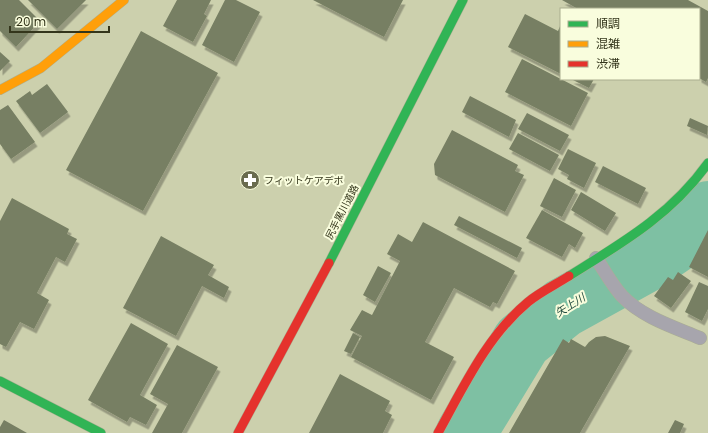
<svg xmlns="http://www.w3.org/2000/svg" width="708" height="433" viewBox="0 0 708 433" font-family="Poppins,'Noto Sans JP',sans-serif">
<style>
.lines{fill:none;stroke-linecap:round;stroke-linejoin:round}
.river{stroke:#7ec0a3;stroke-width:60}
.building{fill:#777f63;filter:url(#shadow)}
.lane-casing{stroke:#abaf92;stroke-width:14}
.fast-casing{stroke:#abaf92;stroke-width:10}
.slow-casing{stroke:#abaf92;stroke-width:10}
.jam-casing{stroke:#abaf92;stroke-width:10}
.lane{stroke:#a7a5ad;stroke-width:13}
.fast{stroke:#30b455;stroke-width:9}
.slow{stroke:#ff9f0a;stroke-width:9}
.jam{stroke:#e5322d;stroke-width:9}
.labels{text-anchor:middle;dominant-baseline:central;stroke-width:4;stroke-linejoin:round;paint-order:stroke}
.poi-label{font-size:10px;fill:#33351b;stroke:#f9fddd;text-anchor:start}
.street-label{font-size:10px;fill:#33351b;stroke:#f9fddd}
.water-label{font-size:11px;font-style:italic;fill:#224b3f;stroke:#f9fddd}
</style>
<defs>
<filter id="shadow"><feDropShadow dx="2.5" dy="4.5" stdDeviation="0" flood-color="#0004"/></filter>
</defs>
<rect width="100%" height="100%" fill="#ccd0ad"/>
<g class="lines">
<path class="river" d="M466,433l56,-92 41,-33 87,-48 45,-31 13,-18"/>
</g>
<path class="building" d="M0,0h19l21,21 -24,26 -16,-16z
M28,0h58l-29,29z
M177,0h34l-7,14 3,2 -14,26 -30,-16z
M225,0h11l24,12 -26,50 -32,-17z
M313,0h90l-19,37z
M562,0h126l20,11v67l-2,4 -7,-4v-69h-121z
M525,14l33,17 3,-7v50l-53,-27z
M141,31l77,42 -75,138 -77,-41z
M0,52l10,9 -10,10z
M522,59l66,34 -17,33 -66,-34z
M571,79h23l-5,9z
M47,84l21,28 -28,21 -24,-32 14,-10 2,4z
M470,96l46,24 -7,17 -47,-25z
M8,105l27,37 -24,17 -11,-15v-34z
M527,113l42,22 -9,16 -42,-22z
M690,118l18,8 -1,9 -20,-9z
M452,130l66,35 -3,6 9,4 -19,37 -70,-37 -1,-11z
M518,133l41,22 -9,16 -41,-22z
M568,149l28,14 -12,25 -17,-9 2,-4 -11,-6z
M603,166l43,22 -8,16 -43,-22z
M554,178l22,12 -14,27 -22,-11z
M581,192l35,21 -11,18 -34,-21z
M12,198l57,31 -2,5 10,5 -12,23 -9,-5 -19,36 12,7 -15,29 -14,-7 -14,25 -6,-3v-123z
M542,210l41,23 -8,15 -6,-4 -7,13 -36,-19z
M459,216l63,32 -5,10 -63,-33z
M423,222l92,49 -18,33 -4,-2 -3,5 -36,-19 -29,54 29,15 -23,43 -80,-43 11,-21 -12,-6 12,-20 10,5 28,-54 -13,-7 11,-20 14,8z
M708,230v47l-19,-10z
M161,236l53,29 -6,10 21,12 -5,11 -22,-12 -26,50 -53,-28z
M378,266l13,7 -16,29 -12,-7z
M678,272l13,9 -20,27 -17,-12 14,-19 5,3z
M699,282l9,4v23l-6,12 -17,-9z
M131,323l37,21 -28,51 17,10 -11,20 -16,-8 -3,5 -39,-22z
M353,333l7,4 -9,17 -7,-3z
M605,336l25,10 -50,87h-71l54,-94 6,4 2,-4 14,8 4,-5 7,-5z
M177,345l41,22 -36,66h-30l16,-29 -18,-10z
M340,374l50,27 -5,10 7,4 -9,18h-74z
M4,420l23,13h-27v-6z
M675,420l9,4 -4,9h-12z"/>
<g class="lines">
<defs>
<path id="lane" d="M596,258c8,12 16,27 26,38 20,21 52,31 78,42"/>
<path id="fast" d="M329,263l134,-263
M569,276c53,-33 102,-61 139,-113
M0,381l101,52"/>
<path id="slow" d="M0,90l41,-22 83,-68"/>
<path id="jam" d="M238,433l91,-170
M438,433c25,-45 49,-97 90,-131 12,-10 27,-17 41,-26"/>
</defs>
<use href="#lane" class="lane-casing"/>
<use href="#fast" class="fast-casing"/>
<use href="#slow" class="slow-casing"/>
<use href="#jam" class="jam-casing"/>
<use href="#lane" class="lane"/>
<use href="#fast" class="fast"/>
<use href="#slow" class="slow"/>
<use href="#jam" class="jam"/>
</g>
<defs>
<symbol id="pharmacy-disc" viewBox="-11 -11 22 22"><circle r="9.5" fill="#696b4e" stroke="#f9fddd"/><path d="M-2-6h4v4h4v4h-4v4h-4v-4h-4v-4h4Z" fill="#fff"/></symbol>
</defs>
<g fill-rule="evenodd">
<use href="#pharmacy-disc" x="239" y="169" width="22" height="22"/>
</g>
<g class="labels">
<g class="poi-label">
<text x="264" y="180">フィットケアデポ</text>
</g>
<g class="street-label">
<text transform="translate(342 212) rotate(-63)">尻手黒川道路</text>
</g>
<g class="water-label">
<text transform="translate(570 305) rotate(-32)">矢上川</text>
</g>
</g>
<rect x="560" y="8" width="140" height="72" fill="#f9fddd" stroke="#aaad8f"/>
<rect x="568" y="21" width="20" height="6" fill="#30b455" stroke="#aaad8f"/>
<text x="596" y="28" font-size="12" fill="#33351b">順調</text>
<rect x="568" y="41" width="20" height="6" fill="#ff9f0a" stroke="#aaad8f"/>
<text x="596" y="48" font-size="12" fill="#33351b">混雑</text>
<rect x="568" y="61" width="20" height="6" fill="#e5322d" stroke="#aaad8f"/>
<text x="596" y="68" font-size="12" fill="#33351b">渋滞</text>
<path d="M10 26v6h99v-6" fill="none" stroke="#33351b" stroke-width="2"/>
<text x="16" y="26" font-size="12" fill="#33351b" stroke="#f9fddd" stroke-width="3" paint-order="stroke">20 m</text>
</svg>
